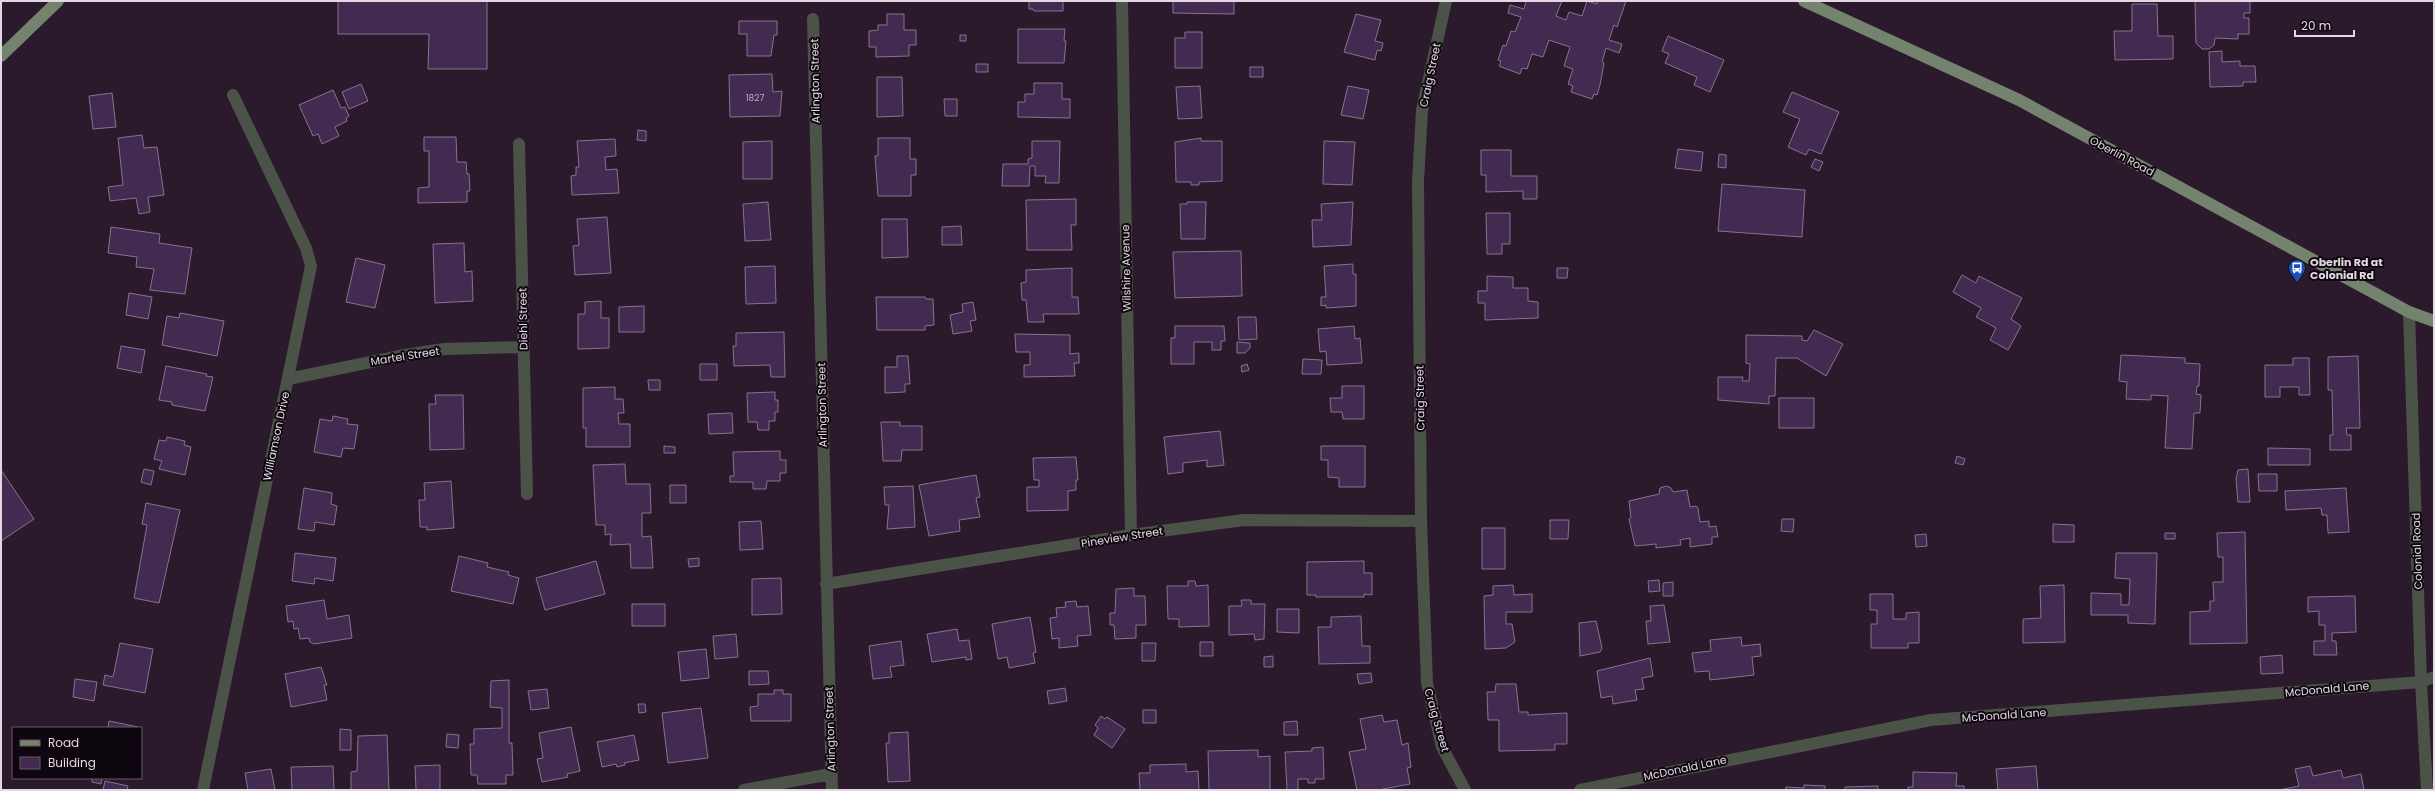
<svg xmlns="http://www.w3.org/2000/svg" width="2435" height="791" viewBox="0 0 2435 791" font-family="Poppins,sans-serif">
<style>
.building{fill:#432a51;stroke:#84748e}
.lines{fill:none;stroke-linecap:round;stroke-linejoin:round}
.minor{stroke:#4b5247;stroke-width:12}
.major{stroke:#74836d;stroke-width:12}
.labels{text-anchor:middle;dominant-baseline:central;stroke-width:4;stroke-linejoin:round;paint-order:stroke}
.number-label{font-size:9px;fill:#bbacbf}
.street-label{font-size:11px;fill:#e3d7e4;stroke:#0f070f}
.poi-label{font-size:11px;font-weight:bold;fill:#e3d7e4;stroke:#0f070f;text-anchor:start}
</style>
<rect width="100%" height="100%" fill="#2b192c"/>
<path class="building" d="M338,1h149v68h-59l1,-35h-91z
M1029,1h34v10h-29l-1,-2h-4z
M1173,1h61v13l-61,-1z
M1526,1h36l-6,15 10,4 3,-8 13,4 5,-15 10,3 1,-3h28l-9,26 -3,-2 -5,15 13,4 -3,9 -13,-5 -4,14 2,1 -4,22 -3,10 -3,-1 -2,5 -21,-7 2,-6 -5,-2 5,-15 -9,-3 6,-19 -21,-7 -6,17 -11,-3 -5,15 -5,-1 -2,6 -21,-8 2,-5 -3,-1 5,-15 3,1 5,-15 4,1 6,-15 -13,-4 2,-8 14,4z
M2195,1h55v12h-6v5h5v16h-11v5l-23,-1 -1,7 -5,4h-7l-6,-6z
M2132,4h25l1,32h15v23l-58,1 -1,-29h18z
M887,14h17v16h12v15h-7v11l-33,1v-10h-7v-16l9,-1v-5h9z
M1356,14l25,6 -6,21 8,2 -2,8 -4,-1 -2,10 -31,-8z
M739,21h38v14h-3l-3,21h-24v-22h-8z
M1018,29h47l-1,12h2l-2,22h-46z
M1185,32h17v36h-27v-30h10z
M960,35h6v6h-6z
M1668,36l56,24 -14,32 -16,-7 3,-8 -32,-14 4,-9 -7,-3z
M2222,51v11l18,-1v5h15l1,16h-13v4l-33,1 -1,-35z
M976,64h12v8h-12z
M1250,67h13v10h-13z
M772,74l1,18 9,-1 -2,25 -50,1 -1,-42z
M877,77h25l1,39 -26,1z
M1034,83h28v16h8v19l-52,-1v-15h7v-8h9z
M361,84l7,17 -19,8 -7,-17z
M1200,86l2,32 -24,1 -2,-32z
M1348,86l21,4 -6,29 -22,-4z
M333,90l8,18 4,-1 4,9 -3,2 1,3 -12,6 4,9 -17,8 -4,-10 -5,2 -14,-31z
M1792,92l47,20 -18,42 -12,-5 -3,6 -18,-8 12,-28 -17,-7z
M112,93l4,34 -23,2 -4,-33z
M944,99h13v17h-12z
M638,130l8,1v10l-9,-1z
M142,135l2,13 13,-1 7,48 -16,2 2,15 -11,2 -3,-16 -26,3 -2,-14 15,-2 -5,-47z
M424,137h32l1,25h9l1,12h2l1,17h-3v11l-49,1v-15l11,-1v-36h-5z
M878,138h32v21h6v16h-5v21h-33l-3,-40h3z
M1201,138v3h21v40l-23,1v3h-8v-3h-15l-1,-40z
M615,139l1,17 -11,1 1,13 11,-1 2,24 -47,2 -1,-19 5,-1v-8h3l-2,-26z
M772,141v38h-29v-37z
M1032,141h28l-1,42h-14l1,-7h-11v-10h-5l-1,20h-27l1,-22h25v-5l4,-1z
M1324,141l31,1 -3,43 -29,-1z
M1678,149l25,3 -2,19 -26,-3z
M1481,150h30v26h26v23h-14v-8l-37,1v-17h-5z
M1719,154l7,1v13l-8,-1z
M1815,159l8,3 -4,9 -8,-4z
M1722,184l83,6 -3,47 -84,-6z
M1076,199v26h-5l1,25h-45l-1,-50z
M768,202l3,38 -26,1 -2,-37z
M1187,202h19l-1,37h-24l-1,-35h7z
M1353,202l-2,43 -38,2 -1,-27h10l-1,-16z
M1486,213h24v31h-8v10h-15z
M607,217l4,56 -36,2 -2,-29 6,-1 -2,-26z
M882,219h25l1,38 -26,1z
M961,226l1,19h-20v-18z
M111,227l49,7 -1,9 33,5 -7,46 -35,-4 4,-21 -18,-2 1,-10 -29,-4z
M464,243l1,29 7,-1 1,30 -38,2 -2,-59z
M1241,251l1,45 -67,2 -2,-46z
M356,258l29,7 -10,43 -29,-6z
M1353,264v10h3v32l-30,2v-3l-5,1v-9h5l-2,-31z
M775,266l1,37 -30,1 -1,-37z
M1072,268v29h6l1,17h-36l1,8h-16l-2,-22h-4l-1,-17 5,-1v-12z
M1557,268h11l-1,10h-10z
M1962,275l14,8 3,-7 43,22 -11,21 10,7 -13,24 -18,-10 6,-12 -20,-11 5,-9 -28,-16z
M1487,276l26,1v11h15v13l10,1v16l-53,2v-17h-7v-12h9z
M129,293l23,4 -4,22 -22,-4z
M876,297h49l1,2h7l1,26 -9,1v4h-48z
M601,301v17h8v30l-31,1v-35h7v-12z
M973,302l3,18 -6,1 2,10 -19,3 -3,-19 13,-3 -1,-8z
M644,306v26h-25v-25z
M180,313l44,8 -7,35 -55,-11 5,-29 12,2z
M1238,317h18l1,22 -18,1z
M1175,326h49l1,15h-4v9h-9v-8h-18v22h-23v-26h4z
M1354,326l1,13 5,-1 2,25 -35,2 -1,-14 -6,1 -2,-23z
M1814,330l29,14 -17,32 -29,-18h-21l-1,38h-6v8l-51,-4v-23h25l-1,4h7l1,-17 -4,-1v-28l56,1v4l5,1z
M784,332l1,45h-14l-1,-12 -36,1 -1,-20h3v-13z
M1015,334l55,1v19l9,-1v10h-5l1,13 -51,1v-12h6v-13h-14z
M1237,342l13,1v5l-5,5h-8z
M121,346l24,4 -4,23 -24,-5z
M2121,355l64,3v5l15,1 -1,22h-2l-1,8 5,1 -1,18h-6l-2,36 -27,-1 3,-52 -17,-1v5l-25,-1 1,-17 -8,-1z
M897,356h11l2,28h-5v8l-20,1v-26h12z
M2358,356l2,72h-14l1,7h4v15h-21v-15h3l-1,-45h-4v-33z
M2293,358h16l1,37h-11v-8h-19v10h-15v-32h28z
M1303,359l19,1 -1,14h-19z
M700,364h17v16h-17z
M1247,364l2,6 -7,2 -1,-6z
M166,366l41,8 -1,2 7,1 -8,34 -33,-6v-3l-13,-2z
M648,380h12v10h-11z
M1342,386h22v33h-21l-1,-7h-11l-1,-14h12z
M615,387v12h8l1,14h-6l1,11h11v23h-44v-19h-3v-40z
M775,392v8h3v12h-3v9h-6v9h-11l-1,-8h-9l-1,-29z
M435,395h28l1,54 -34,1 -1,-46h7z
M1779,398h35v30h-35z
M732,413l1,20 -24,1 -1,-20z
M333,416l15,3 -1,5 11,1 -4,24 -11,-1 -2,9 -27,-5 6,-33 12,2z
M881,422h19v4h22v24h-20l-1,11h-18z
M1220,431l4,34 -17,2v-7l-24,3v9l-15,2 -4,-37z
M167,437l18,4 -1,4 7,2 -6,28 -26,-6 3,-8 -8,-2 5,-19 7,1z
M664,446l11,1v6h-11z
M1321,446h44v41h-26v-9l-11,-1v-17h-7z
M2268,448l42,1v16h-42z
M780,451v9h6v13h-6v8h-13l-1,8h-13v-7h-23v-6h4l-1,-24z
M1957,456l8,3 -2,6 -8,-2z
M1076,457l2,23h-2v10l-8,1v19l-41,1v-24h12v-7h-5l-1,-22z
M625,464l1,20h24l1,29h-9v24l9,-1 2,32h-22l-1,-24 -20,1 1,-11 -6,1v-10h-9l-3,-60z
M144,469l10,2 -3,14 -10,-3z
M2248,469l2,33h-12l-2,-23 2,-9z
M1,470l33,49 -33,22z
M2258,474h19v17h-18z
M976,475l4,22 -4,1 4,19 -21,3 1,11 -31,5 -10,-51z
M451,481l3,47 -27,2v-3h-7l-1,-27h6l-1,-17z
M670,485h16v18h-16z
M913,486l2,41 -28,2 2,-24h-4l-1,-18z
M1666,486l5,2 2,4 14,-2 3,17 6,-1 2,2 2,14 9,-1v6l7,-1 2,11h-6v7l-22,3v-9l-10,2 1,5 -25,3v-4l-21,2 -6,-27 2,-1 -2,-17 30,-7 1,-6z
M304,488l28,5 -1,11 6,2 -3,19 -19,-3 -1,9 -16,-2z
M2346,488l3,44 -21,1 -1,-18h-5l-1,-7 -35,2 -1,-19z
M146,503l34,7 -21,93 -25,-5 13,-73 -5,-1z
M1782,519h12l-1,13 -12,-1z
M1550,520h19l-1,19h-18z
M761,521l2,28 -23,1 -1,-28z
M2053,524l21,1v17h-21z
M1482,528h23v41h-23z
M2245,532l2,111 -57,1v-32l20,-1v-10h4l-1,-19h10v-25h-5l-1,-24z
M2165,533h10v6h-10z
M1926,534l1,12 -11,1 -1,-12z
M295,553l41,5 -3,23 -18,-3 -1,6 -22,-3z
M2116,553h41l-2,71 -27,-1v-8h-37v-22l30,1v11h8l1,-26 -15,-1z
M459,556l29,7 -1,4 22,5 -1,3 11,3 -6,26 -62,-13z
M699,558v8l-10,1 -1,-8z
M596,561l9,33 -60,16 -9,-32z
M1364,561v12h8v22l-8,-1v3h-48v-2h-9v-33z
M781,578l1,36 -30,1v-36z
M1659,580l1,11 -11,1 -1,-11z
M1188,581h7l1,5 12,-1 1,41 -30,1v-8h-11l-1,-33h21z
M1673,582v14h-10v-13z
M1513,585l1,10 18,-1v18h-26v12h6l3,18 -9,6 -21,1 -1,-53 9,-1v-9z
M2064,585l1,57 -42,1v-24l18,-1 -1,-32z
M1134,588v8h11l1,29h-10v13l-21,1 -1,-14h-4v-12h5l1,-24z
M1870,594h23v25h13v-6l13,-1v31h-11v5h-37v-24h6v-14h-7z
M2355,596l1,36 -24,1v8h4l1,14h-23v-14h11v-16h-6v-14l-11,1v-15z
M324,600l3,19 22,-4 3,23 -38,6 -4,-2 -1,-4 -9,1 -2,-11 -4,1 -1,-8 -5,1 -2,-16z
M1241,600h10v4h14l-1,35 -9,1 -1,-6 -25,1v-29h13z
M1076,601l1,6 11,-1 3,29 -14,1 1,10 -19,2v-10l-7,1 -2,-21 7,-1 -1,-9 10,-1 -1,-5z
M632,604h33v22h-33z
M1664,605l6,37 -22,2 -2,-23h5l-1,-15z
M1277,609h22v24l-22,-1z
M1361,616l1,30h8v17l-51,1 -1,-37h13v-10z
M1030,617l6,35 -3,1 2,10 -26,5 -2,-11 -9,2 -6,-35z
M1596,621l6,27 -2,4 -20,4 -1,-33z
M957,629l2,12 10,-1 3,19 -6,1v-3l-34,5 -5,-28z
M736,634l2,23 -23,2 -2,-23z
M1741,637l1,9 18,-2 1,12 -9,1 2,18 -44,5 -1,-9 -14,1 -3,-19 19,-2 -1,-11z
M901,641l3,24 -14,2 2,10 -19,2 -4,-33z
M1200,642h13v14h-13z
M120,643l33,6 -8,44 -42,-8 2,-10 8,2z
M1142,643h14l-1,18h-13z
M706,649l3,29 -28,3 -3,-29z
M2282,655l1,18 -22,1 -1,-17z
M1273,656v11h-9v-10z
M1650,658l3,18 -11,2 2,11 -9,1 2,10 -24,4 -1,-8 -11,2 -4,-27z
M321,667l6,18h-3l3,15 -36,7 -6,-33z
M749,671h19l1,13 -20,1z
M1371,673l1,9 -13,2 -2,-10z
M75,679l22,3 -3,19 -21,-4z
M509,680v63h3l1,32h-7v9h-28l-1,-9h-6l-1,-31h4v-15l28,-1v-20l-12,-1 1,-26z
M1496,684h20l3,28h9v3l39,-2v31h-12v6l-56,1v-31h-11l-1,-28h8z
M1065,688l2,13 -18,3 -2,-13z
M547,689l2,19 -18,2 -3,-19z
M774,690h9v4h8v27h-40l-1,-14 8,-1v-12h16z
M638,704h7l1,8 -7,1z
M701,708l7,50 -40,5 -6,-50z
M1143,710h13v13h-13z
M1382,715l2,7 13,-2 5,25 6,-2 3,24 -4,1 3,16 -32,6h-21l-8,-38 17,-3 -6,-30z
M1101,716l4,3 2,-2 18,12 -13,19 -18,-13 4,-7 -3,-3z
M109,721l29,6v1h-30z
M1297,721l1,14h-14v-13z
M571,727l9,44 -13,3 1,3 -26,5 -5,-23 6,-1 -4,-25z
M340,729l11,1v20h-11z
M908,732l2,49 -22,1 -2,-39h3v-10z
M447,734l12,1 -1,13 -12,-1z
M387,735l2,55h-38v-18l6,-1 1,-35z
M634,735l5,25 -15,3 1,2 -8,2 -1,-3 -14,3 -5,-25z
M1323,747l1,32h-9v4h-7v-4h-10v11h-11l-2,-38 27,-1v-3z
M1258,750v7l12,-1v34h-61l-1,-39z
M1186,764v8l12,-1 1,19h-59l-1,-17h11v-8z
M440,765v25h-24l-1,-24z
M333,766l1,24h-42l-1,-23z
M2036,766l2,24h-40l-2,-21z
M2310,766l3,10 28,-6 2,8 18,-4 3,16h-85l20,-4 -4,-17z
M271,769l4,21h-27l-3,-17z
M1913,772l44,1 -1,13h8v4h-56v-3h5z
M92,778h10l-1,6 -9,-2z
M105,781l23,5 -1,4h-24z
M1804,785l21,1v4h-39v-3l18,1z
M1878,786v4h-33v-3z"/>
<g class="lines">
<path class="minor" d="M1122,1l9,534
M1446,1l-24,109 -4,71 3,340 6,162 15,64 23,43
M813,19l19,771
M519,144l8,350
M2409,312l12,370 6,108
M288,379l117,-24 39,-6 80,-2
M826,584l305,-49 113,-15 177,1
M203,790l108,-524 -5,-18 -73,-153
M744,790l87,-16
M1580,790l351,-70 490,-38 13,-5"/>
<path class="major" d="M1804,1l215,99 390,212 25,9
M1,56l57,-55"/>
</g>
<defs>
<symbol id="bus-pin" viewBox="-11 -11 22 30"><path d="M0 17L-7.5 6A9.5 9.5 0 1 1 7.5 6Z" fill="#1a4fb4" stroke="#0f070f"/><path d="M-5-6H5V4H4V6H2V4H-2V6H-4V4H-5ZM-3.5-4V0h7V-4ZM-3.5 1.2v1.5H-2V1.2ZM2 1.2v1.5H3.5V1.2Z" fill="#fff"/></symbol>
</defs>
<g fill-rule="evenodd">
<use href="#bus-pin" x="2287" y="258" width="20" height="27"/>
</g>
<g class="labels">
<g class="number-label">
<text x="755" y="98">1827</text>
</g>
<g class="street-label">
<text transform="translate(1430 75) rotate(-78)">Craig Street</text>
<text transform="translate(815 81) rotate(-91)">Arlington Street</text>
<text transform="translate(2122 156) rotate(28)">Oberlin Road</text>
<text transform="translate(1126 268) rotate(-91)">Wilshire Avenue</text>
<text transform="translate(523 319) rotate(-91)">Diehl Street</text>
<text transform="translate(405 356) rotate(-9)">Martel Street</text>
<text transform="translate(1420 398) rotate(-91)">Craig Street</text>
<text transform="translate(822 405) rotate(-91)">Arlington Street</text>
<text transform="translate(276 436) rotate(-78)">Williamson Drive</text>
<text transform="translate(1122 537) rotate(-9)">Pineview Street</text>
<text transform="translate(2417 551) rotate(-92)">Colonial Road</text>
<text transform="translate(2327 689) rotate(-5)">McDonald Lane</text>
<text transform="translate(2004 715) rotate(-4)">McDonald Lane</text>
<text transform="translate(1437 720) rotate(74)">Craig Street</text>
<text transform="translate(830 729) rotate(-92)">Arlington Street</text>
<text transform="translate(1685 768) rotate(-12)">McDonald Lane</text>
</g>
<g class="poi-label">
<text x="2310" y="262">Oberlin Rd at<tspan x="2310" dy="13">Colonial Rd</tspan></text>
</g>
</g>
<rect width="2435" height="791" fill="none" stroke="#e3d7e4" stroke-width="4"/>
<rect x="12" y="727" width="130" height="52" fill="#0f070f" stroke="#645a64"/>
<rect x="20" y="740" width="20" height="6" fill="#74836d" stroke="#645a64"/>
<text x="48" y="747" font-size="12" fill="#e3d7e4">Road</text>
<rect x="20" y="757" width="20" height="12" fill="#432a51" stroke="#645a64"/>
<text x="48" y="767" font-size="12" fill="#e3d7e4">Building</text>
<path d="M2295 30v6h59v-6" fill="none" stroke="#e3d7e4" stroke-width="2"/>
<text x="2301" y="30" font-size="12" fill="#e3d7e4" stroke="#0f070f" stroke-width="3" paint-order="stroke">20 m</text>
</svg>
